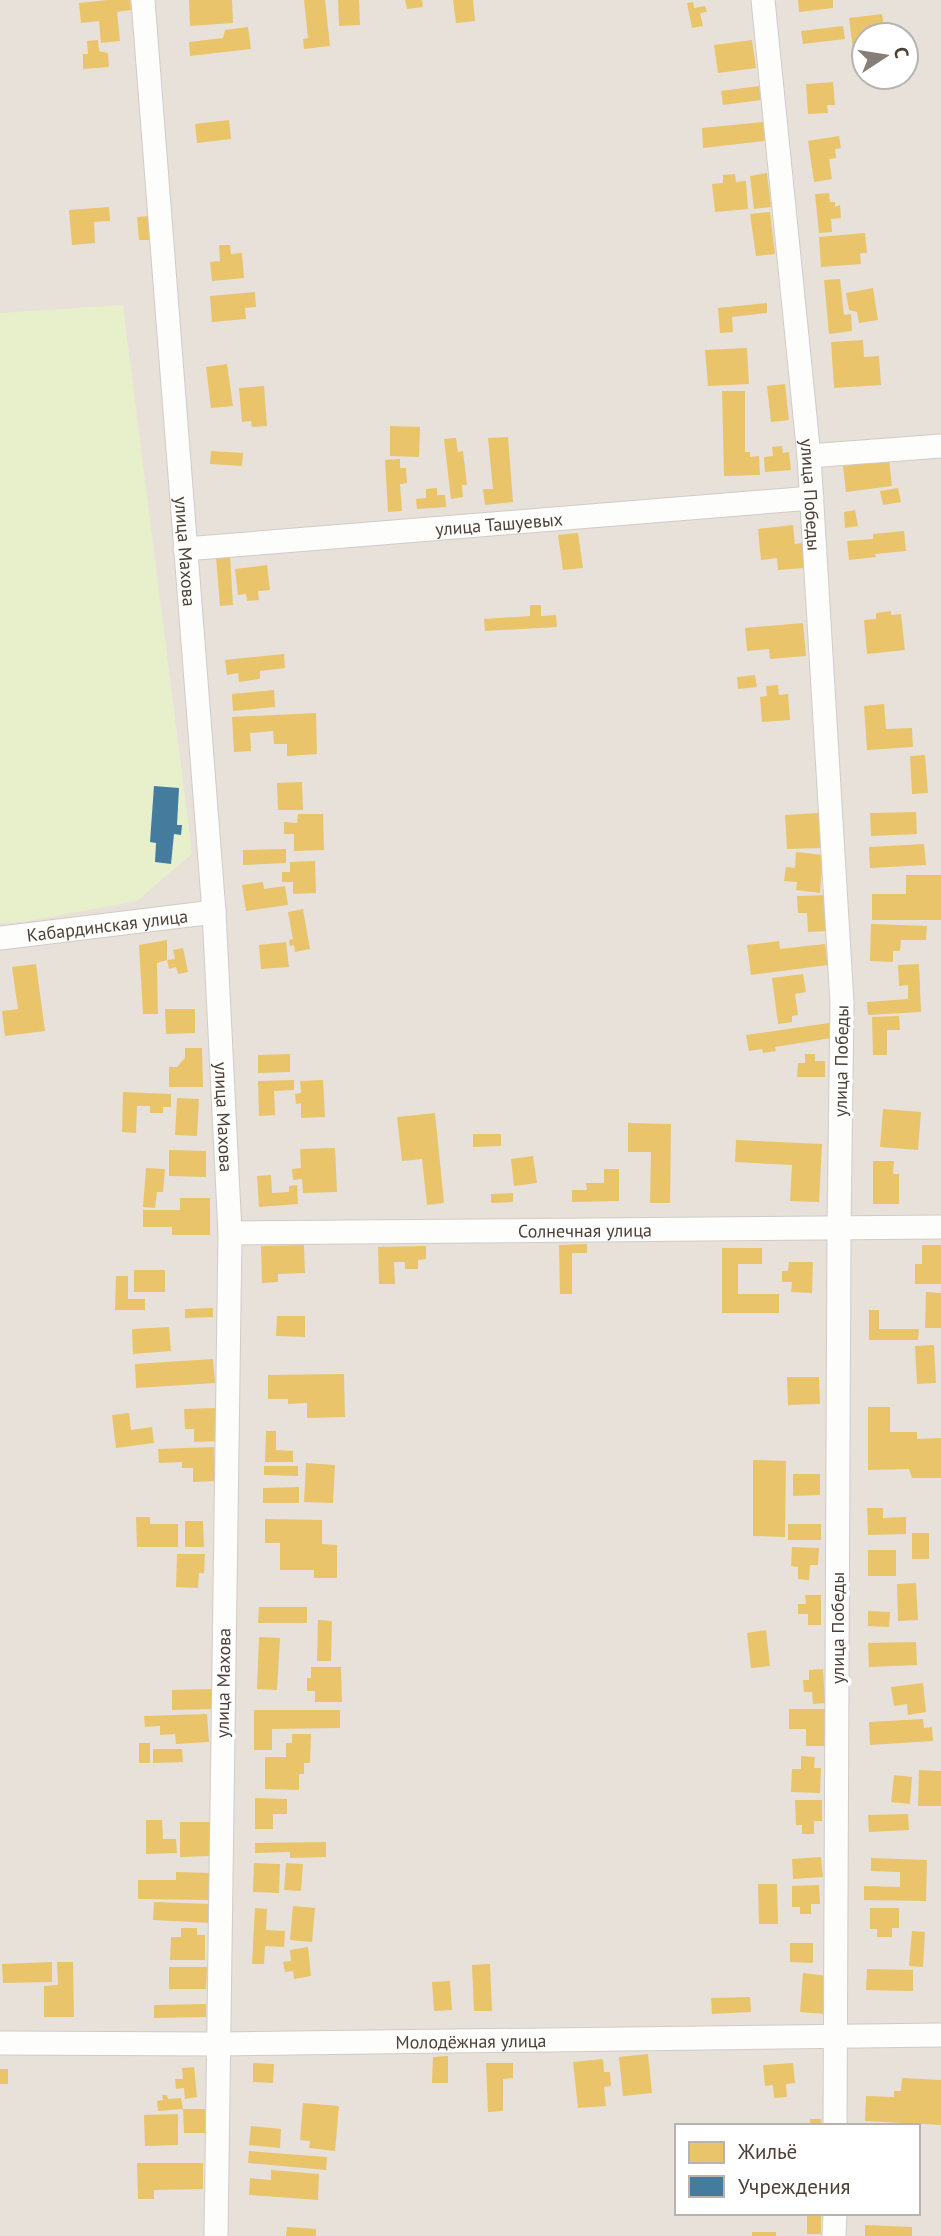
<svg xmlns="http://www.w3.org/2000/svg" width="941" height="2236" viewBox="0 0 941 2236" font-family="'PT Sans',sans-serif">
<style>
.residential{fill:#e8e1da;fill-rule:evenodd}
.green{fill:#e7efcb}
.homes{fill:#e9c46a}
.public{fill:#457b9d}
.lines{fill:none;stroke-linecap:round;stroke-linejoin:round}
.minor-casing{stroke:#d0cbc7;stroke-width:25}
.minor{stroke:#fdfdfc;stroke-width:23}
.labels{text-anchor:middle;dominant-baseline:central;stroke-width:7;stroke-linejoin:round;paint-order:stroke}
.street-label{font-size:18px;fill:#4c4037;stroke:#fff}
</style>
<rect width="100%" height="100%" fill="#f3f0ed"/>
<path class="residential" d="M0,0h941v2236h-941zM864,35h42v42h-42zM677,2126h241v87h-241z"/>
<path class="green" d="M123,305l69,549 -55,47 -115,21 -22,1v-610z"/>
<path class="homes" d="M108,0h22l1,10 -14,2 3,29 -19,2 -2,-22 -18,2 -2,-20z
M189,0h43l1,23 -43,3z
M304,0h21l5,46 -26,3 -1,-10 5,-1z
M338,0h21l1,25 -21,1z
M405,0h17l1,7 -16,2z
M453,0h20l2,21 -19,2z
M798,0h35v8l-34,4z
M693,2l1,6 11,-2 2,6 -7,1 3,13 -11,2 -5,-25z
M882,14l3,21h-21v13l-11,1 -4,-31z
M843,26l2,13 -42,5 -2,-13z
M248,27l3,22 -61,7 -1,-14 34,-4 2,-8z
M98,40l1,11 9,2 1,14 -26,2v-15h5l-1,-13z
M752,40l4,28 -38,5 -4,-28z
M833,82l2,23h-8l1,8 -20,1 -2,-30z
M759,86l2,14 -38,5 -2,-14z
M229,120l2,19 -34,4 -2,-19z
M763,122l2,19 -62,7 -1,-20z
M839,136l2,12 -6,1 1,9 -7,1 3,20 -18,3 -6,-41z
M767,173l4,34 -17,2 -4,-33z
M735,174l1,8 10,-1 2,28 -33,3 -3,-28 11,-1v-8z
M829,193l1,9h5v5l5,-2 1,13 -10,1 1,13 -13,1 -4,-39z
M109,207l1,14 -16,1 1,21 -23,2 -3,-35z
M770,212l5,42 -19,2 -6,-42z
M149,216l1,24h-11l-2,-23z
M865,233l2,20h-7l1,11 -40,3 -2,-30z
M219,245h11l1,9 11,-1 2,25 -32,3 -2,-19 10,-1z
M840,279l4,36 7,-1 1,17 -23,3 -5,-54z
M873,288l5,32 -19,3 -2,-11 -8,-2 -3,-17z
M255,292l1,15 -11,1 1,11 -34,3 -2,-26z
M767,303v10l-35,4 1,15 -13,1 -2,-25z
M863,340l1,17 15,-1 2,29 -47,3 -3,-46z
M747,348l2,36 -41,2 -3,-36z
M227,364l6,42 -22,2 -5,-41z
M785,384l4,36 -18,2 -4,-36z
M264,386l3,40 -15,1 -1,-6 -9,1 -3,-34z
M722,391h23v61h5v5l9,-1 1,19 -36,1z
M390,426l30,1 -1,30 -29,-1z
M508,437l5,65 -28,3 -2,-16h10l-5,-51z
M456,438l2,14 5,-1 4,34h-5l1,12 -12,2 -7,-60z
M782,446l1,7 6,-1 2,18 -26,2 -1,-15 9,-1 -1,-9z
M211,451l32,2 -1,13 -32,-2z
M400,459v9h6l1,15 -7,1 2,27 -14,1 -3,-52z
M889,460l3,26 -46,6 -3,-26z
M437,488v7h8l1,12 -29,2 -1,-10 10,-1v-9z
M898,488l3,14 -18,3 -3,-14z
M855,510l3,16 -13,2 -1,-16z
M793,525l2,19 7,-1 2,25 -26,2 -1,-12 -16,2 -3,-31z
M904,531l2,20 -31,3 1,3 -27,3 -2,-19 26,-2v-5z
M578,533l5,35 -20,2 -5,-35z
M230,556l3,49 -13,1 -4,-49z
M267,565l3,25 -12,1 1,9 -12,1 -1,-7 -8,1 -3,-26z
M530,605h11v11l15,-1 1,12 -72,4 -1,-12 46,-3z
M891,611v4l10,-1 4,36 -38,4 -3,-34 12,-1v-6z
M803,623l3,33 -36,3 -1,-10 -22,2 -2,-23z
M284,654l1,14 -25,3v8l-21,3 -1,-9 -11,2 -2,-15z
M755,675l2,12 -19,2 -1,-12z
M778,685l1,10 9,-1 2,26 -28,2 -2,-25 7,-1 -1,-10z
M274,690l1,17 -42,4 -1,-17z
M884,704l2,25 26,-1 1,19 -46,3 -3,-44z
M316,713l1,41 -30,2v-12h-13l-1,-13 -23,2 1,18 -17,1 -2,-35z
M925,755l3,38 -16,1 -2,-38z
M302,782l1,28h-25l-1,-27z
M916,812l1,22 -46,2 -1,-23z
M819,813l2,35 -34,1 -2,-34z
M298,814h25l1,36 -30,1v-17h-10v-12l13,1z
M924,844l2,21 -56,3 -1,-21z
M286,849v14l-43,2v-15z
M796,852l27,3 -3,38 -24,-3 1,-8 -13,-1 2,-14 9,1z
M315,861l1,32 -23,1v-12h-11v-10h8v-10z
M906,875h35v45h-69v-26h34z
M263,882l1,7 21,-3 3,19 -42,6 -4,-26z
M827,895l1,36 -20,1 -1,-19h-9l-1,-17z
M303,909l7,40 -15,3 -1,-7 -4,1 -1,-6 4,-1 -5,-27z
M871,924l56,2 -1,14h-25l-1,11h-7v11l-23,-1z
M167,940v20l-10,3 1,51h-15l-4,-69z
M779,941l1,8 45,-5 3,21 -77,10 -4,-30z
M286,942l3,25 -28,2 -2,-24z
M183,948l5,24 -10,2 -2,-7 -7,2 -2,-9 8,-1 -2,-9z
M36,964l9,67 -40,5 -3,-25 16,-2 -6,-42z
M919,964l2,48 -53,3 -1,-13 41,-3v-14l-9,1 -1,-21z
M803,974l3,18 -11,2 3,21 -6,1v6l-14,2 -6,-46z
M165,1009h30v24l-29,1z
M899,1016l1,14h-13v25h-14l-1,-38z
M829,1023l2,15 -56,9 1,4 -13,2 -1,-4 -13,2 -3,-16z
M185,1048h17l1,39h-34v-20h8l8,-9z
M290,1054v18l-32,1v-18z
M805,1054h10v7h10v16h-28l1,-14h7z
M294,1080v10l-20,1 1,24 -16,1 -1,-35z
M323,1080l2,37 -24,1v-15l-5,1 -1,-10 6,-1 -1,-12z
M123,1092l48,2v13h-8v6h-13v-7h-13l-1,27 -14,-1z
M177,1098l22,1 -2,37 -22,-1z
M883,1109l38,3 -3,38 -38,-3z
M435,1113l9,90 -17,2 -5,-46 -20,2 -5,-44z
M628,1123l43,1 -1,79h-20l1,-51h-23z
M473,1134h28v12l-28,1z
M736,1140l86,4 -3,58 -29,-1 2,-36 -57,-3z
M335,1148l2,44 -34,1 -1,-14 -9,1 -1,-11 9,-1 -1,-19z
M169,1150l37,1v26l-37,-1z
M533,1156l4,27 -23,3 -3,-27z
M873,1161h21l-1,13h6v30h-26z
M146,1168l19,1 -2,23h-6l-2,16 -12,-1z
M604,1169h15v32l-47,1v-12h15l-1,-7h18z
M271,1175l1,18 17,-1v-6l8,-1 1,19 -39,3 -2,-31z
M513,1193v9l-22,1v-9z
M180,1198h30v37h-38v-8h-29v-17h37z
M587,1244v9h-15v41h-12l-1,-49z
M304,1245l1,28 -27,1v8l-16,1 -1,-37z
M922,1245h19v39h-26v-20h7z
M426,1246v13l-8,1v9h-13v-7h-11l1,22h-16l-1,-37z
M722,1248h40v16h-24v30h41v19h-57z
M789,1262h24l-1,31 -21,-1 1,-10h-10v-11h6z
M134,1270h31v22h-31z
M116,1276h12v23h17v11h-30z
M926,1292l15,1v35h-16z
M213,1308v9l-28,1v-9z
M869,1310h10v19h40l-1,11h-49z
M277,1316h28v21l-29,-1z
M169,1327l2,24 -38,3 -1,-25z
M934,1345l2,38 -19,1 -2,-38z
M213,1359l2,24 -79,5 -1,-24z
M344,1374l1,43 -38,1v-15l-19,1v-5h-20v-24z
M787,1377h32l1,27 -32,1z
M868,1407h22v25h27v7l24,-1v40h-29l-3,-9 -41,1z
M216,1408l2,33 -24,1v-13h-9l-1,-20z
M129,1413l2,17 21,-3 2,16 -38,5 -4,-33z
M266,1431h10v19l17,1v11h-28z
M214,1447l2,34 -23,1v-14h-11v-6l-23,1 -1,-14z
M753,1460l33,1 -1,76 -32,-1z
M306,1463l29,2 -2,38 -29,-1z
M264,1466h34v10l-34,-1z
M793,1474h27v21l-27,1z
M299,1487v16h-36v-15z
M867,1508h16v10l23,-1v17l-38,1z
M136,1517h14v7h28v23h-41z
M265,1519l57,1v24l15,1v33h-23v-8h-34v-27h-15z
M185,1521h18l1,26h-19z
M788,1524h33v16h-33z
M912,1533h17v26h-17z
M792,1547l27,1 -1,17h-8l-1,15 -11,-1v-12l-7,-1z
M868,1550h28v26h-28z
M177,1554h28l-1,19h-5l-1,15 -22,-1z
M916,1583l2,37 -20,1 -1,-37z
M805,1595h16v30h-13v-11h-10v-10h8z
M259,1607h48v16h-49z
M868,1611l22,1 -1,15 -21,-1z
M318,1620l14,1 -1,40h-14z
M766,1630l4,36 -19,2 -4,-35z
M259,1637l21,1 -3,52 -20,-1z
M916,1642l1,23 -48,2 -1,-24z
M311,1667h30l1,35h-27v-11h-8v-13h4z
M823,1669l2,34 -12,1 -1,-12h-8l-1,-12h6v-10z
M923,1683l3,29 -18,3 -1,-11 -13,2 -3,-19z
M214,1689l1,20 -43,1v-20z
M789,1709h37v37h-20v-17h-17z
M254,1710h86v18l-68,1v21h-18z
M207,1714l2,28 -33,2 -1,-10 -15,1v-9l-15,1 -1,-11z
M923,1719l1,9 8,-1 1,14 -63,4 -1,-23z
M292,1734h19l-1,29h-6v11h-5v16l-34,-1v-32h21v-14h6z
M139,1743h11v20h-11z
M153,1749h29l1,13 -30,1z
M801,1756l14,1 -1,11h7l-1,25 -29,-1 1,-23h9z
M919,1770l22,1v35h-23z
M894,1775l18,2 -2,27 -19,-2z
M255,1798l32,1v15h-14v15h-18z
M795,1800h27v21h-8v13h-12v-9h-6z
M908,1814l1,16 -40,2 -1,-17z
M146,1820h16l1,19h13l1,14 -31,1z
M180,1822h31v34l-31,1z
M326,1842v15l-36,1v-6l-35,1v-10z
M821,1857l2,20 -30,2 -1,-20z
M871,1858l56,2 -1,41 -62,-1v-14l36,1v-15l-29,-1z
M254,1863l26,1 -1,29 -26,-1z
M286,1863l17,1 -2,27 -17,-1z
M176,1872l35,1v27l-73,-1v-19h38z
M758,1884h19l1,40h-19z
M819,1885l1,19h-9v10h-11v-7h-8v-21z
M154,1902l57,2 -1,19 -57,-3z
M293,1906l22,2 -3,34 -22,-2z
M255,1908l12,1 -1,21 19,1 -1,16 -19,-1 -1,18h-12z
M870,1908h29v20h-7v9h-15v-8h-7z
M181,1928h16v7h8v25h-35l1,-23h10z
M912,1931l13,1 -2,35 -14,-1z
M790,1943h23v20l-23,-1z
M308,1947l3,29 -17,3 -1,-8 -8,1 -2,-10 8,-1 -1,-11z
M52,1962v20l-49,1 -1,-19z
M57,1962h16l1,55h-30v-31l14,-1z
M490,1964l2,47h-18l-2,-46z
M169,1967h38l-1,22h-37z
M867,1969l46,1v21l-47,-1z
M803,1973l25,3 -3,38 -25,-2z
M450,1981l2,29 -18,1 -2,-29z
M750,1997l1,15 -39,2 -1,-16z
M206,2004v13l-52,1v-13z
M648,2054l4,39 -29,3 -4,-39z
M448,2056v27h-16l1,-26z
M603,2059l1,13h6l1,14 -7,1 2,19 -28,2 -5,-46z
M253,2063l21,1 -1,19 -20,-1z
M486,2063h27v15l-10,1v32l-15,1z
M793,2063l2,20 -9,1 1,13 -13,1 -1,-13 -8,1 -2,-21z
M194,2067l3,30 -12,2 -1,-11 -8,1 -1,-10h8l-1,-11z
M0,2069h8v15h-8z
M902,2078l39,2v45l-76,-4 1,-25 28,1v-6h7z
M162,2095h5l1,4 13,-1 2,11h22l1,24h-22l-1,-24 -25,2 -1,-10 6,-1z
M303,2103l36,3 -4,45 -26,-3 1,-7 -10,-1z
M178,2114v31l-33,1 -1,-31z
M810,2119h11l1,7h-12z
M251,2126l30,3 -1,19 -31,-3z
M249,2151l78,6 -1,13 -78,-7z
M137,2163h66v26l-49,1v9h-16z
M271,2170l48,4 -1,26 -69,-5 1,-17 21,2z
M807,2213h14v21h-14z
M865,2225l47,2v9h-47z
M287,2227l29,2v7h-30z
M752,2232h24v4h-24z"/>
<path class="public" d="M154,786l25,2 -2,37h5l-1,10 -7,-1 -3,30 -16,-2 1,-19 -6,-1z"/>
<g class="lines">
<defs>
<g id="minor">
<path id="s1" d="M143,0l71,912 16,321 -14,1003"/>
<path id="s2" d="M763,0l46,456 33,547 -3,226 -4,897"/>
<path d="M809,456l132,-10"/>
<path id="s3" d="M185,549l627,-51"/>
<path id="s4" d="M0,938l214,-26"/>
<path id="s5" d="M230,1233l711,-6"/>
<path id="s6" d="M0,2043l218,1 723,-9"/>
<path d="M834,2236l1,-23"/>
</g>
</defs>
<use href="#minor" class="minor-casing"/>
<use href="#minor" class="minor"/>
</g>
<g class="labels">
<g class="street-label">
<text stroke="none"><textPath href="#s2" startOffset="497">улица Победы</textPath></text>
<text stroke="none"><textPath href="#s3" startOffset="315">улица Ташуевых</textPath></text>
<text stroke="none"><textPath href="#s1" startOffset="553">улица Махова</textPath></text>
<text stroke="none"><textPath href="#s4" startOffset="108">Кабардинская улица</textPath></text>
<text transform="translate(841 1061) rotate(-89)">улица Победы</text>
<text stroke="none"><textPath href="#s1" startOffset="1120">улица Махова</textPath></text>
<text stroke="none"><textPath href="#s5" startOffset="355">Солнечная улица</textPath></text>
<text transform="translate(837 1628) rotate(-90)">улица Победы</text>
<text transform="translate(223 1683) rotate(-89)">улица Махова</text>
<text stroke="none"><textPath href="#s6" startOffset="471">Молодёжная улица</textPath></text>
</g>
</g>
<rect x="675" y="2124" width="245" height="91" fill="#ffffff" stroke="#b7b3af" stroke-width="2"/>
<rect x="689" y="2142" width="35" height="21" fill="#e9c46a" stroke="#b7b3af" stroke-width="2"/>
<text x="738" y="2159" font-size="21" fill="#4c4037">Жильё</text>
<rect x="689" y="2176" width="35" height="21" fill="#457b9d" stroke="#b7b3af" stroke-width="2"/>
<text x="738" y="2194" font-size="21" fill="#4c4037">Учреждения</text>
<g transform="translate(885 56) rotate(78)"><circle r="33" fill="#ffffff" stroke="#b7b3af" stroke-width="2"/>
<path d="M0-5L12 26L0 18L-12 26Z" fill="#867e77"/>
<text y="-10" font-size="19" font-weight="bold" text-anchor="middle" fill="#4c4037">С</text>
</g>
</svg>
